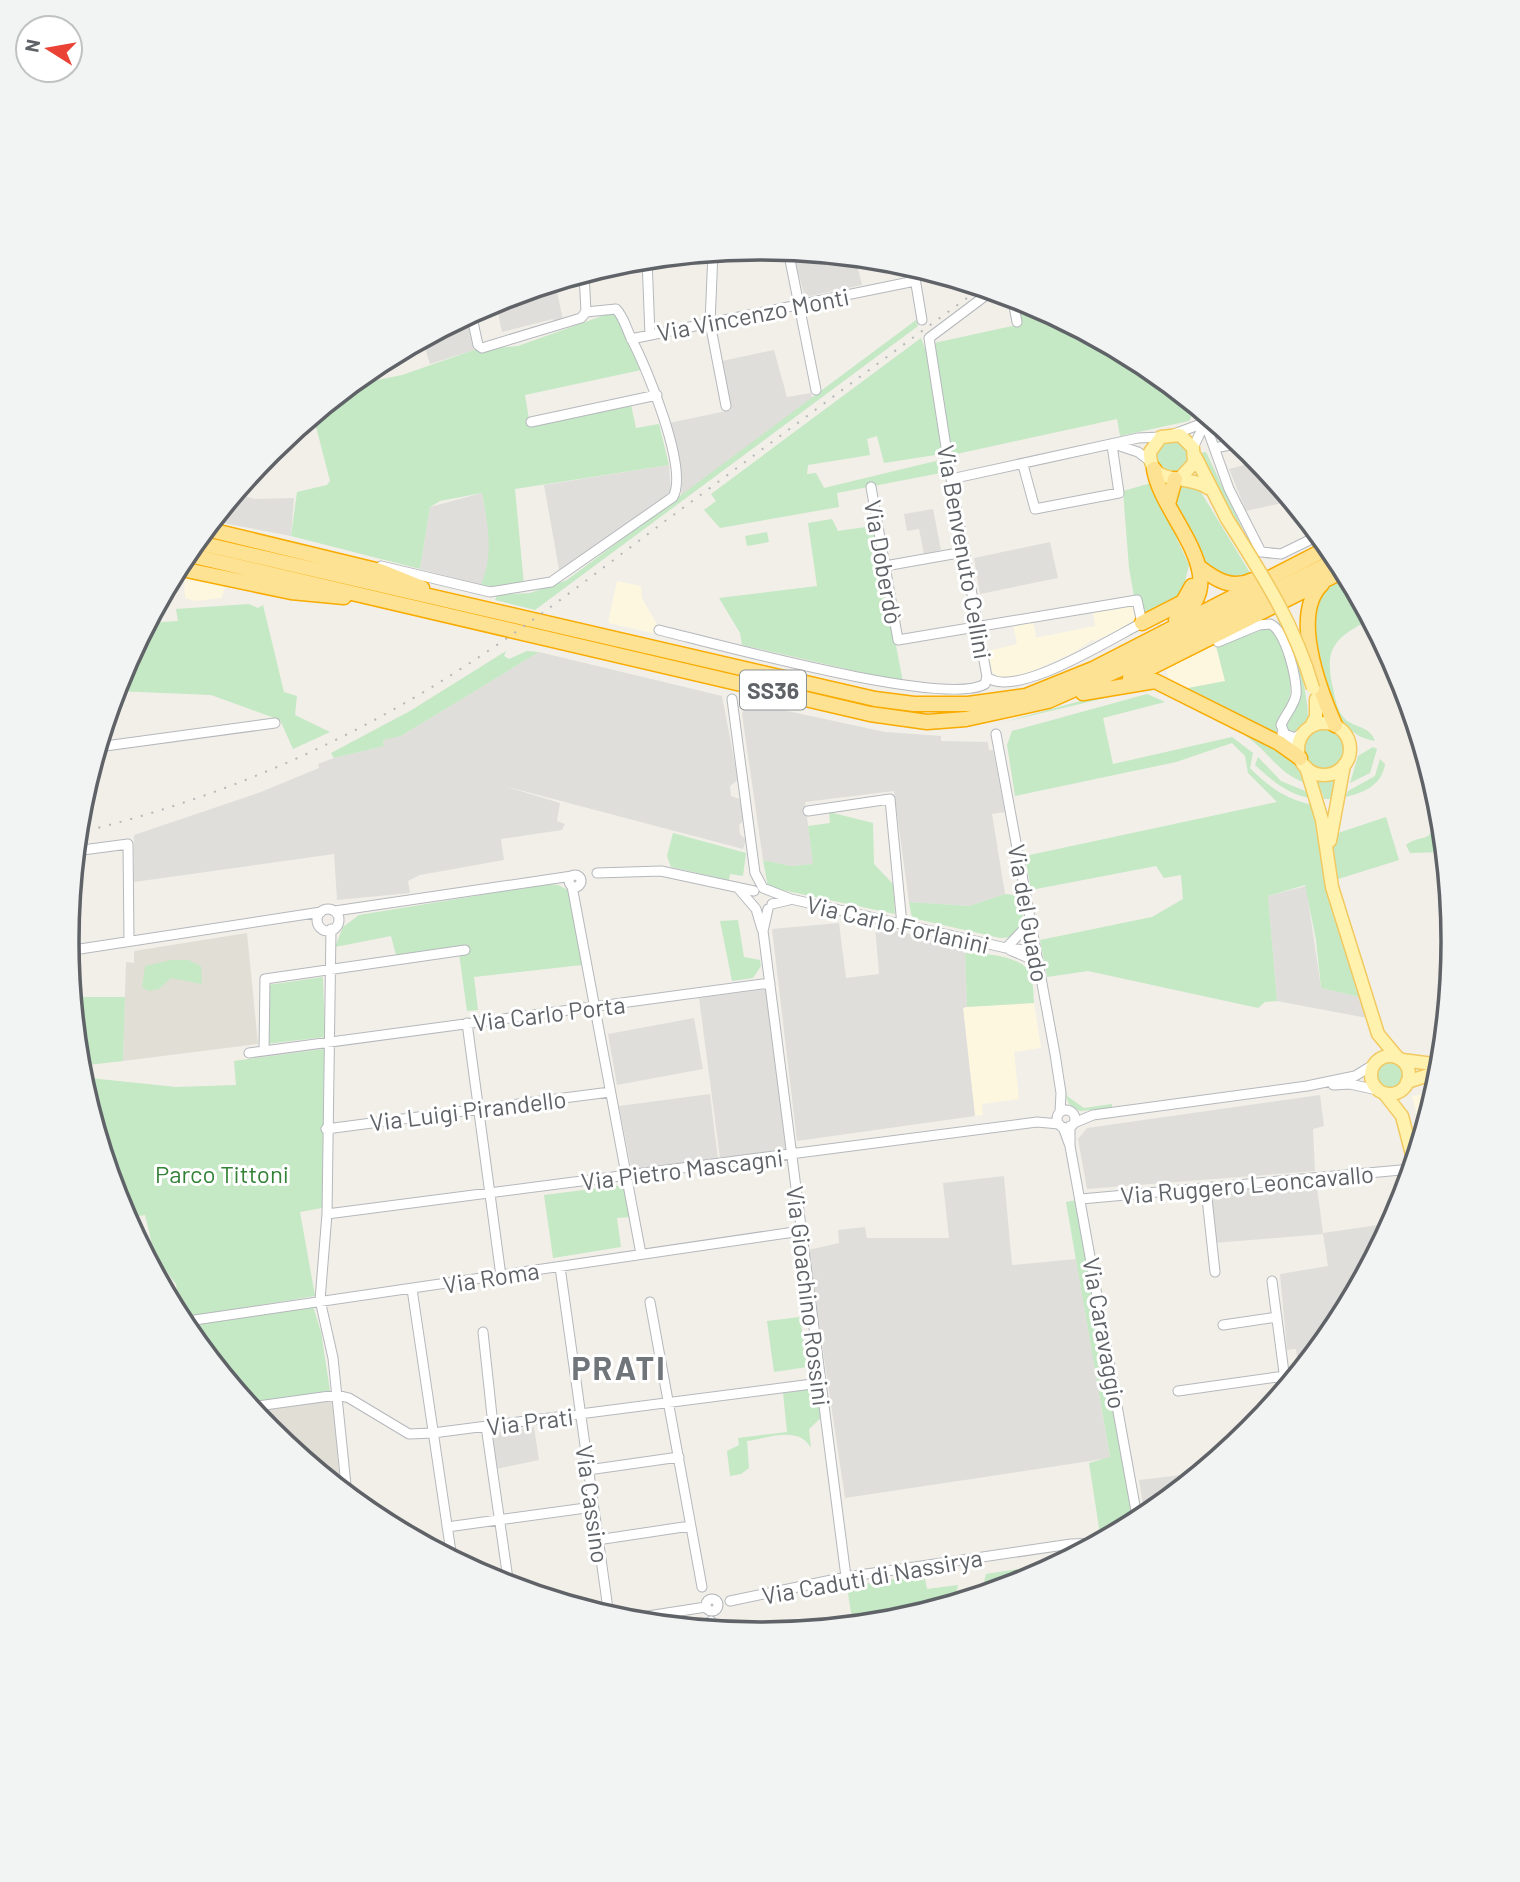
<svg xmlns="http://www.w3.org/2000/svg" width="1520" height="1882" viewBox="0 0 1520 1882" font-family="Barlow,sans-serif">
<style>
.commercial{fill:#fef7e0}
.industrial{fill:#e0deda}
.education{fill:#e1ded6}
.green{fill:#c5e8c5}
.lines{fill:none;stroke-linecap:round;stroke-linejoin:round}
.minor-casing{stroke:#b5b8bc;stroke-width:11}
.major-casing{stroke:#f2c960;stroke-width:15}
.highway-casing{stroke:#f9ab00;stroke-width:17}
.minor{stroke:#fff;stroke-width:9}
.major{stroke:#fff2af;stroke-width:12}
.highway{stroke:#fde293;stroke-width:14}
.rail{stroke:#b6b7b8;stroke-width:2;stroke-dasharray:2 9;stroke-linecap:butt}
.major-bridge-casing{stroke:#f2c960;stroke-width:15;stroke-linecap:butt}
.major-bridge{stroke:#fff2af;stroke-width:12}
.labels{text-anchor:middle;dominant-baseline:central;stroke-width:6;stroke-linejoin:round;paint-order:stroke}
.shield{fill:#fff;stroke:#8f9295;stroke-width:2}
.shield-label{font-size:23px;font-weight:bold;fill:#5f6368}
.street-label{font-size:24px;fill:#5f6368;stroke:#fff}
.park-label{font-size:24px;fill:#348238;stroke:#fff}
.district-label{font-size:32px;font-weight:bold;letter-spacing:2px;fill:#70757a;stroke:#fff}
.rim{fill:none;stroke:#5f6368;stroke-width:3.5}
</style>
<rect width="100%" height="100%" fill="#f1efe8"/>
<path class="commercial" d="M184,574l42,9 -4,15 -27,3 -10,-3z
M617,581l24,5 1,12 16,28 -2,8 -48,-11z
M1135,602l3,18 -43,21 -3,-1 -19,13 -54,24 -15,3 -12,-8 -4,-21 29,-7 -4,-20 20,-4 3,17h4l55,-11 -2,-16z
M1215,641l10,40 -42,8 -14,-6 -3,-18z
M1034,1003l7,45 -27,4 5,47 -37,5 1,11 -8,1 -12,-109z
M1435,1092l-13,44 -10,-40z"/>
<path class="industrial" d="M792,251l63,6 7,28 -57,12z
M555,282l8,38 -9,3 -1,-4 -51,13 -6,-28 24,-5 -1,-6z
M466,315l8,35 -44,14 -8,-25z
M774,350l13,47 24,-4 2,6 -132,98 1,-19 -13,-55 62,-13 -9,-49z
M1259,461l33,40 -46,10 -17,-42z
M669,465l2,28 -111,82 -16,-90z
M248,477l-4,19 11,3 39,-1 -3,38 -79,-15z
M482,493l7,39 1,31 -9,22 -61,-16 10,-62z
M933,509l8,41 -17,4 -5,-25 -12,2 -3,-17z
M1050,542l8,36 -78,16 -6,-36z
M539,652l183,44 16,84 -8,6 1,10 9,3 3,22 -4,4 1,9 6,6 -3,9 -239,-63 56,17 -3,18 8,3 -3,6 -61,9 3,21 -84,15 -12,6 2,12 -73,7 -3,-46 -200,28v-47l127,-43 58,-24 -1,-4 16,-6 50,-12 -1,-6 18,-4z
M746,702l139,30 56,4v5l47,1 1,8h4l12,62 -13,2 13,80 -36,12 -60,-4 -15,-111 -89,11 8,62 -22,2 -28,-6 -21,-146z
M1306,886l15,102 39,9 7,21 -90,-17 -9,-105z
M839,923l7,55 33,-4 -4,-48 73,17 17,10 2,54 -4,1 12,108 -178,25 -25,-212z
M768,989l20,160 -68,9 -21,-160z
M694,1018l9,51 -86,16 -9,-51z
M710,1094l8,66 -86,12 -13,-66z
M1320,1095l4,31 -11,3 2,42 -228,18 -9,-50 9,-11z
M1004,1176l8,89 64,-6 34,199 -265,40 -37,-248 31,-7 -1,-13 27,-3 2,11h82l-6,-55z
M1316,1180l7,53 69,-10 -56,104 -37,45 -3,-23 -9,1 -7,-76 48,-8 -5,-32 -108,9 -5,-51z
M534,1427l5,33 -43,9 -5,-36z
M1200,1473l-55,45 -6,-38z"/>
<path class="education" d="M247,933l11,111 -135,17 3,-99 8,1v-12z
M333,1400l7,86 -71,-55 -13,-16v-5z"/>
<path class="green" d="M1017,298l129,67 48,39 1,5 -6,12 -69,15 -3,-17 -165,36 -18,-112 88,-19z
M616,311l25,59 -116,25 5,30 101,-20 5,23 23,-4 10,41 -154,24 9,96 -23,3 -20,-3c13,-33 7,-58 1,-92l-42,8 -10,6 -10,62 -129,-33 6,-44 30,-7 3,-4 -17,-66 35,-29 54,-11 72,-25 44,-4z
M916,320l2,6 -383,284 -40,-10 2,-5 33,-2 37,-13z
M921,338l5,13 16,103 -58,9 -7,-27 -10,3 3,16 -62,10 -1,9 9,-1 8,15 116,-28 4,2 2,10 -109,21 2,14 -119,21 -16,-18 12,-9 -5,-7z
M1164,441h13l10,7 2,11 -14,15 -18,-8 -1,-16z
M1206,452l40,84 -47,-75 1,-8z
M1151,483l38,82 -8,32 -43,21 -9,-50 -6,-77z
M1182,483l17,6 53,87 -15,5 -33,-16 -33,-64 3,-11z
M832,519l6,12 35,-5 30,156 -161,-37 -2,-12 -21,-35 98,-12 -9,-63z
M767,532l2,10 -22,4 -2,-10z
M1347,575l24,44c-35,18 -48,28 -38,69 2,10 4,23 12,31 10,9 25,7 30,22 -52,-9 -53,-80 -62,-121 1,-23 15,-35 34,-45z
M249,604l9,4 5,-3 21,87 13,4 -2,19 35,17 -37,17 -13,-29 -69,-25 -96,-4 4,-16 28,-52 31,-2 -2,-12z
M1277,619c18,20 31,73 31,99l-13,14 -8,-2 -1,-4 10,-20 -14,-76z
M1271,627l6,6c6,19 18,46 12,66 -5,17 -18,24 -7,41l-99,-51 42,-8 -9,-35z
M506,651l-2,5 5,3 18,-8 12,1 -138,84 -18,4 1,6 -50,12 -3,-5 79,-42z
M1146,683l98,46 53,32 11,23c-28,-9 -37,-29 -59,-46 -19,-15 -79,-45 -102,-50l-143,34z
M1147,694l18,8 -62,16 10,46 119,-27 21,16 -3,15c19,19 35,31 62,37l15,74 33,118 -39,-9 -5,-48 -11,-55 -37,11 9,105 -12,1 -7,6 -170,-37 -41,6 -7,-37 112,-23 31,-18 -2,-24 -17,3 -8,-12 -125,24 -6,-34 252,-54 -29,-29 -3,-17 -13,-13 -56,19 -161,34 -8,-51 5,-14z
M1303 748a21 21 0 1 1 42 0a21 21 0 1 1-42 0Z
M1373,747l4,2 -7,24 -20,10 8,-27z
M1258,757l23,24 29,12 1,5c-22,-3 -40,-18 -56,-33z
M1380,759l5,5c-3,21 -21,29 -40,33l3,-6 27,-15z
M1340,776l-6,23h-10l-8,-21 12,2z
M829,812l44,11 1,41 19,20 2,30 -127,-27 -5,-27 28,6 22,-2 -5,-38 22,-3z
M1386,817l13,43 -64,20 -4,-16 4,-30z
M1435,821l7,2 3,29 -35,1 -4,-8c16,-12 24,0 29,-24z
M673,833l73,20 -3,23 -13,-2 -1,6 -58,-13 -4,-11z
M549,884l9,1 12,6 12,74 -108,12 4,33 -11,1 -9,-65 -62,9 -5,-19 -56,11 8,-20 16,-12z
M1005,894l17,2 1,28 -9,13 -14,1 -88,-20 -3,-16 60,4z
M738,920l6,37 16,3 1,6 -8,12 -21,3 -12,-60z
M965,953c18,1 50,1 63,17 6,7 5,24 6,33l-67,4z
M171,960h17l13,6 1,18 -31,-6 -12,11 -10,2 -7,-4 3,-21z
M323,977l2,60 -59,7 2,-59z
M72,997h53l-2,64 -44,5z
M324,1049l-2,159 -22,4 15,84 -133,22 -6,-34 -21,-27 -10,-42 -19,3 -7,-12 -39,-129 96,10 60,-2 -2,-24z
M1374 1075a15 15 0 1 1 30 0a15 15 0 1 1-30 0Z
M1065,1085l2,11 17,12 28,-4v4l-32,3 -11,-7 -6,-15z
M623,1185l7,32 -13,1 4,29 -68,11 -9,-63z
M1077,1200l53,286 3,35 -16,12 -13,2v-3l-4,2 -11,-71 21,-6 -44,-255z
M313,1306l8,26 9,59 -83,13 -64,-78z
M800,1317l7,50 -33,5 -7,-51z
M814,1389l6,7 3,20 -14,13 2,19c-12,-23 -43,-10 -64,-7l2,27 -8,6 -11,2 -3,-25 12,-6 -1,-7 49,-6 -4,-39z
M1025,1568l1,11 -16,-4 -3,12 -9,3 -15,-4 3,-12z
M924,1574l3,15 31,-4 -4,18c-31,10 -65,19 -101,22l-6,-38z"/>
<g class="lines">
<defs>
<path id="minor" d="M788,250l28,140
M713,252l-3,71 16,83
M647,259l3,76
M913,266l9,54
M1012,296l5,26
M471,313l7,32 4,3 99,-30 5,-6 -2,-39
M631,339l284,-58
M531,422l126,-27
M1201,424l6,4 22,61 32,63 20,2 39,-19
M1174,434l27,-10
M1117,445l21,7 13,10
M1193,448l8,-17 2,-20
M1215,448l25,-5
M1023,465l12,44 84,-16 -7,-48
M951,479l187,-41 23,-1
M871,487l27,153 239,-40 5,23c-30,15 -127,77 -155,54
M381,566l109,26 61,-10 122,-85c16,-28 -27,-131 -42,-159 -5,-10 -7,-21 -15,-29l-30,3
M885,566l79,-14
M659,630c54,13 288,78 326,54l2,-7 -36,-198 -22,-141 64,-48
M1218,642l41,-17 11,-1c15,5 28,56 26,71 -2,11 -11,20 -15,30l8,20
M732,699l23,174 8,15 28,11 215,49 30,3
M1282,733l13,5 12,-9
M996,734l59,320 6,39 -1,19
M98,747l177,-24
M808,811l82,-12 12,126
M75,851l53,-7 1,97
M597,873l64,-2 93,20
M569 881a6 6 0 1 1 12 0a6 6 0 1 1-12 0Z
M572,886l69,368
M738,888l18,21 6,20
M772,904l17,-4
M768,909l-5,22 83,646
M317 920a11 11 0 1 1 22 0a11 11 0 1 1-22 0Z
M335,911l237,-35
M331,929l-4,285 -7,86 13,58 14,137
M1006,948l24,-25
M1010,950l28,12
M67,951l254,-39
M467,1023l34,253
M264,1051l1,-72 200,-29
M249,1053l521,-70
M1333,1085l17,-1 27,6
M1057 1119a9 9 0 1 1 18 0a9 9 0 1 1-18 0Z
M1074,1123l19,-8 214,-29 48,-10 18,-11
M1063,1127l7,19v-20
M326,1129l284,-37
M1070,1146l68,376
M1206,1189l9,83
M1081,1199l331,-30
M327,1214l710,-92 22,2
M560,1267l49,349
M1272,1281l14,107
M412,1289l40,270
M650,1302l52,285
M181,1322l620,-91
M1223,1325l54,-8
M483,1332l10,93
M1178,1391l106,-15
M250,1407l87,-12 12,3 60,36 24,-1 387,-50
M486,1426l23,160
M588,1470l91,-13
M447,1527l146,-20
M597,1540l93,-14
M706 1605a6 6 0 1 1 12 0a6 6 0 1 1-12 0Z
M730,1601l116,-24 225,-33 27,-1
M622,1620l84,-13
M711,1621l1,9"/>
<path id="major" d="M1195,456l32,63
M1181,477l13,-14 -1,-15 -13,-13 -19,2 -11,15c-1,36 38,21 58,36
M1298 749a26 26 0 1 1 52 0a26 26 0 1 1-52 0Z
M1311,726l5,-9v-18
M1306,767l16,53 10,67 46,147 20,24
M1330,841l14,-76
M1371 1075a19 19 0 1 1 38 0a19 19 0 1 1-38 0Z
M1402,1060l39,5
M1407,1082l34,-11
M1384,1093l18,23 12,46"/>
<path id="highway" d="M1154,469c7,48 85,111 22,151
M1168,504l7,-25
M206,529l174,42 42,17
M195,542l680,157 39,5h54l58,-8 67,-27 237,-122
M185,554l685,160 57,8 39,-3 82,-18 79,-35 211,-107
M1199,567c17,13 33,23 54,13
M177,568l114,24 53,5
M1322,584c-32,30 -2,107 13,141
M1142,623l41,-21 9,-16
M1130,678l213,-107
M1083,693l72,-12 124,62 21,15"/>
</defs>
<use href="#minor" class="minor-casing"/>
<use href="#major" class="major-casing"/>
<use href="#highway" class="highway-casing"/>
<use href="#minor" class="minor"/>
<use href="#major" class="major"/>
<use href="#highway" class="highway"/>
<path class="rail" d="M77,833c136,-32 266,-88 382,-163 74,-47 143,-102 213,-154 103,-76 206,-153 310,-229"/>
<defs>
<path id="major-bridge" d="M1227,519c35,55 68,106 86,169"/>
</defs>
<use href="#major-bridge" class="major-bridge-casing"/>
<use href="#major-bridge" class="major-bridge"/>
</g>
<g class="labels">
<rect class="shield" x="740" y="670.5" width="66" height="39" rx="5"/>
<g class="shield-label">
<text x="773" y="690">SS36</text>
</g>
<g class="street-label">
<text transform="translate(753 314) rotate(-11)">Via Vincenzo Monti</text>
<text transform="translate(965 552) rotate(80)">Via Benvenuto Cellini</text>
<text transform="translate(884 562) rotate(80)">Via Doberdò</text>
<text transform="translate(1029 913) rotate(80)">Via del Guado</text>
<text transform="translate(898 924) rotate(13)">Via Carlo Forlanini</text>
<text transform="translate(549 1013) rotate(-7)">Via Carlo Porta</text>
<text transform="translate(468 1110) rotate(-7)">Via Luigi Pirandello</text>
<text transform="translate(682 1169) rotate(-7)">Via Pietro Mascagni</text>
<text transform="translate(1247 1184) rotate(-5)">Via Ruggero Leoncavallo</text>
<text transform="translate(491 1277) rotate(-9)">Via Roma</text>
<text transform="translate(809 1296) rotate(83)">Via Gioachino Rossini</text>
<text transform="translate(1105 1333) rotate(80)">Via Caravaggio</text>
<text transform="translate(530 1421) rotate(-7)">Via Prati</text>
<text transform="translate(593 1504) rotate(82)">Via Cassino</text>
<text transform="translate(872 1576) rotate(-10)">Via Caduti di Nassirya</text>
</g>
<g class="park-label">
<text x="222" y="1173">Parco Tittoni</text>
</g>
<g class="district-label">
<text x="619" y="1367">PRATI</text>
</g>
</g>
<path d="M0 0H1520V1882H0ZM79 941a681 681 0 1 1 1362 0a681 681 0 1 1-1362 0Z" fill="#f2f3f3" fill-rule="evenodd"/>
<path class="rim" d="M79 941a681 681 0 1 1 1362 0a681 681 0 1 1-1362 0Z"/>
<g transform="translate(49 49) rotate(281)"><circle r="33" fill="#ffffff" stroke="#bfc1c3" stroke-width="2"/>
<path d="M0-5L12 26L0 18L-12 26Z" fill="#ea4335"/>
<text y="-10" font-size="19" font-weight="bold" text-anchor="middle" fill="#5f6368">N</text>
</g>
</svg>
